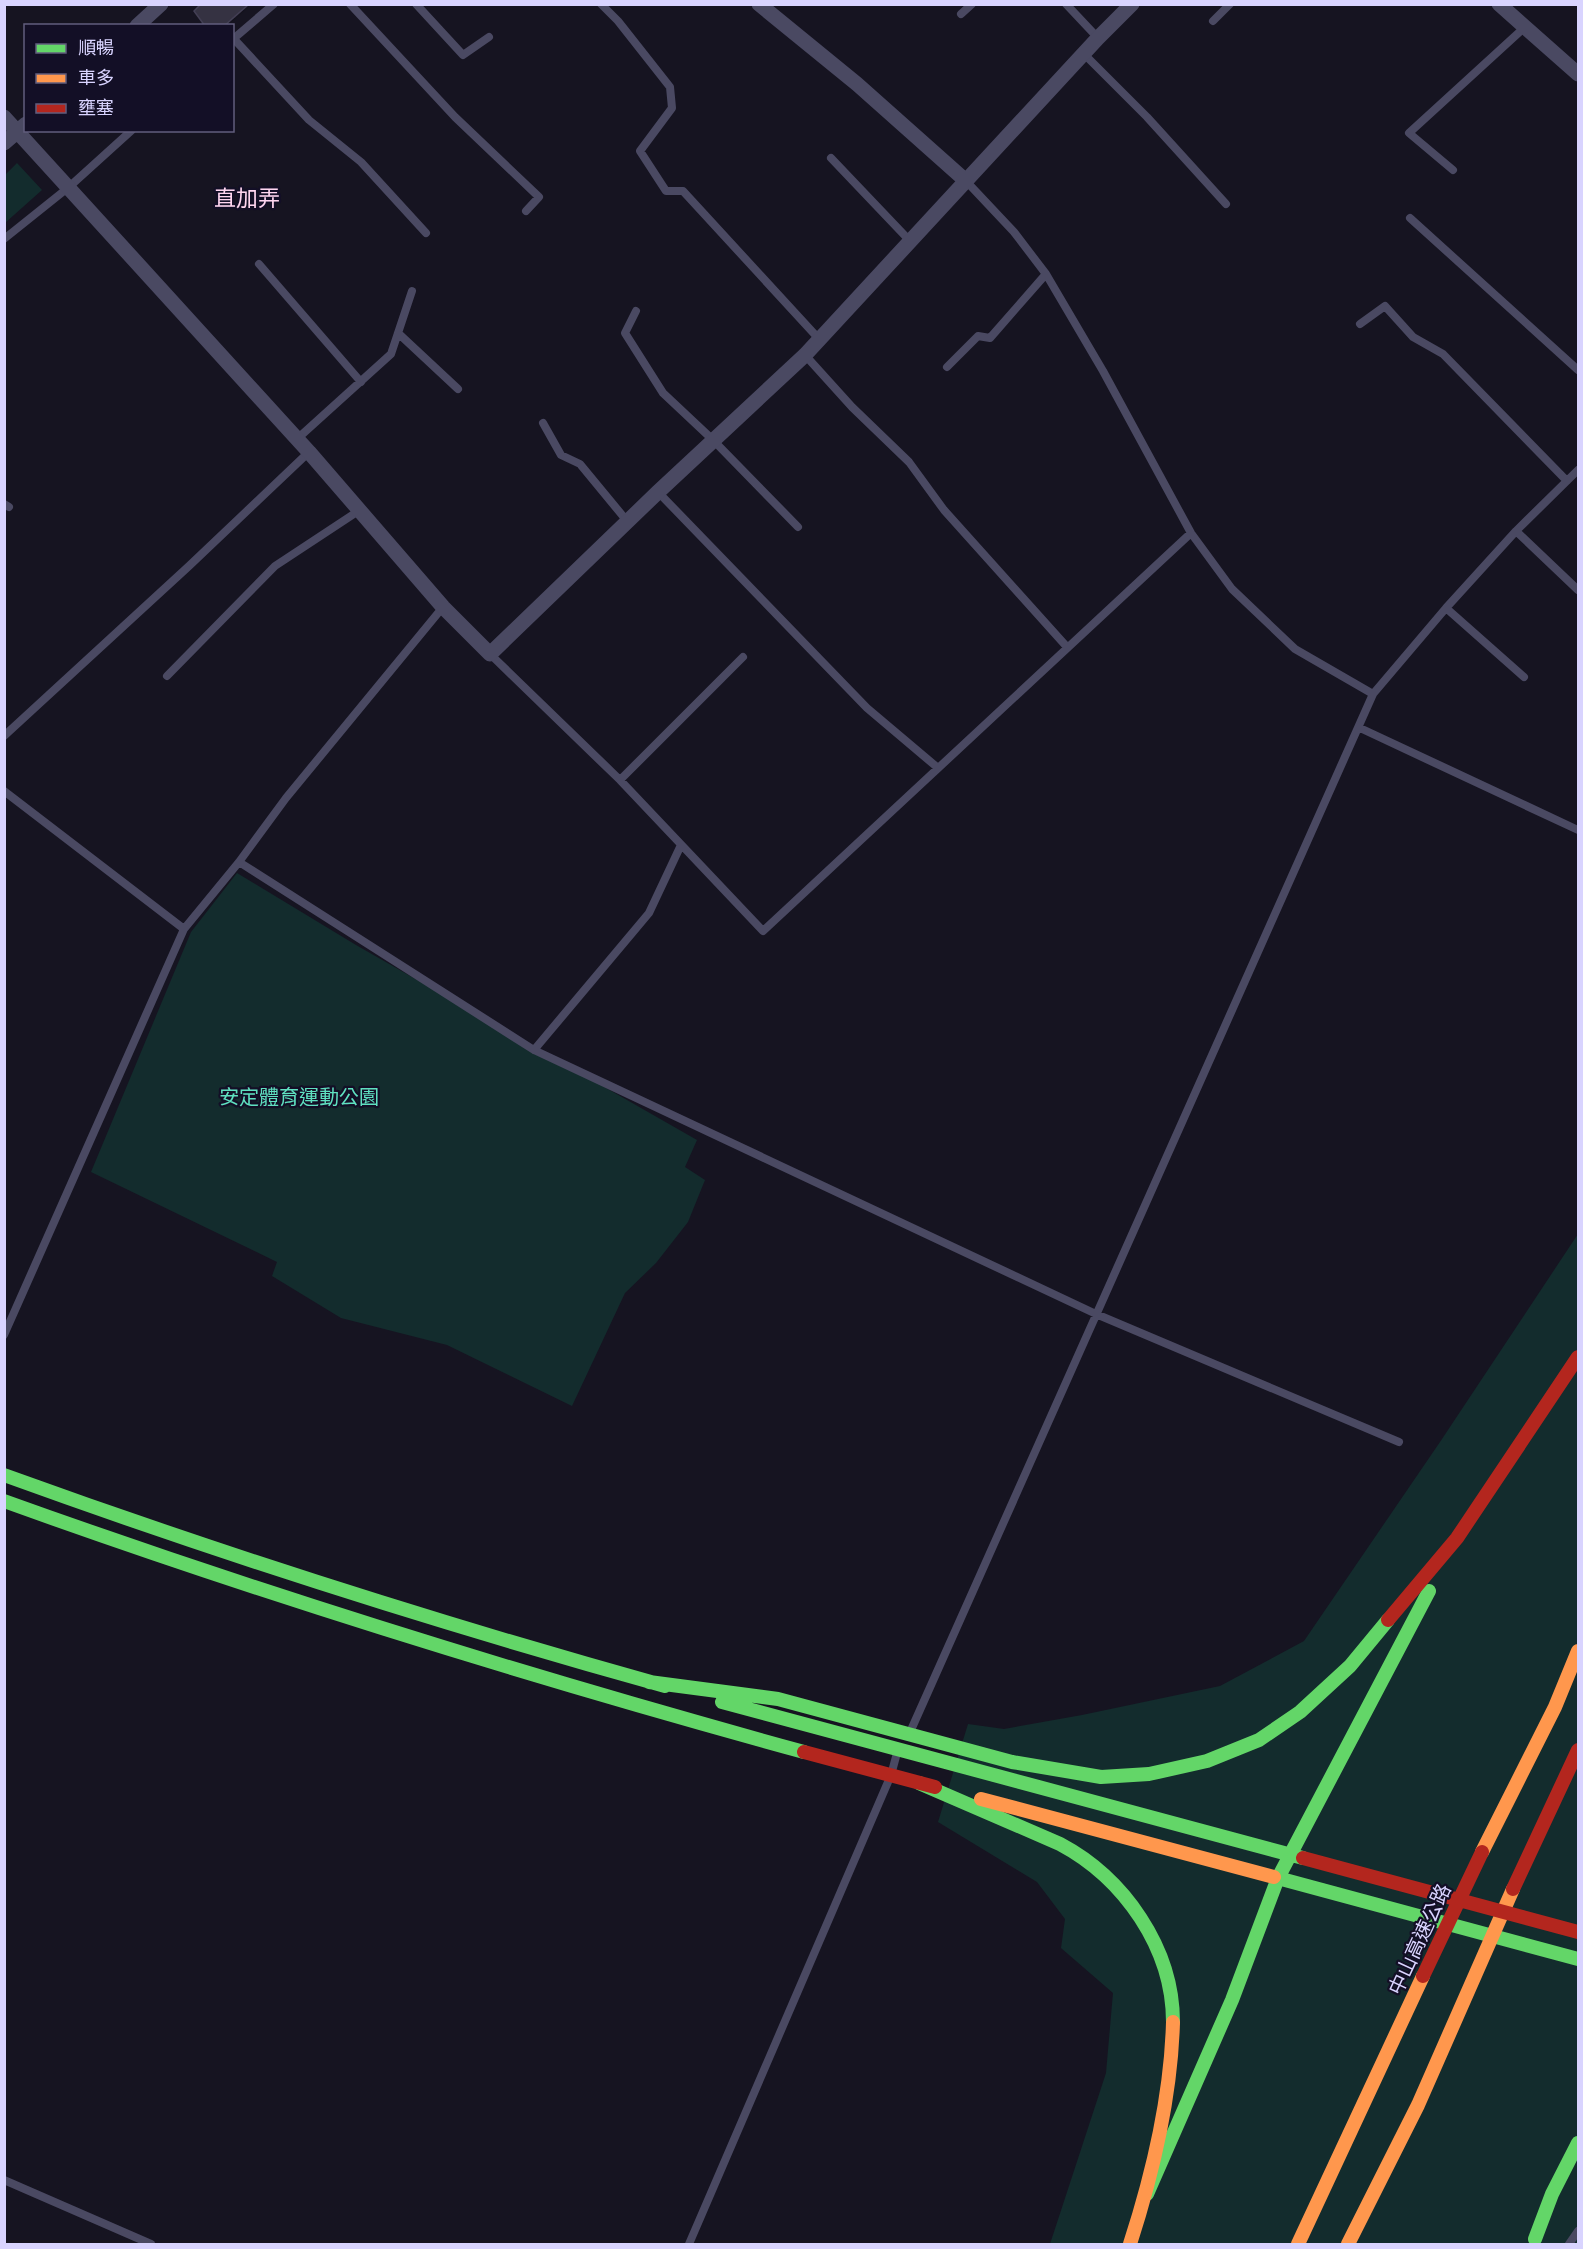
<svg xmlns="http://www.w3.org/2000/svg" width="1583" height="2249" viewBox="0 0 1583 2249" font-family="'Noto Sans','Noto Sans TC',sans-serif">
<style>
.green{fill:#132c2d}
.building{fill:#343243;stroke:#433f54;stroke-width:1.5;filter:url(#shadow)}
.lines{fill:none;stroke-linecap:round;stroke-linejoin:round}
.lane{stroke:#4a4962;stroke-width:8}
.street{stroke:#4a4962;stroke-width:15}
.fast{stroke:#63d668;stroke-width:14}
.slow{stroke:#ff974d;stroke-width:14}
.jam{stroke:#b3261e;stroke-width:14}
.labels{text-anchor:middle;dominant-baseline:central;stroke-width:4.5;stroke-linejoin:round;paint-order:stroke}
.park-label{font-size:20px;fill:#5fe0c0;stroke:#130f26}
.street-label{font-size:20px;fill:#d9d4ff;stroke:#130f26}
.quarter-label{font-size:22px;fill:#ffd6f0;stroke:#130f26}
</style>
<defs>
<filter id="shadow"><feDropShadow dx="5.5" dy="-5.5" stdDeviation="1.5" flood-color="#0009"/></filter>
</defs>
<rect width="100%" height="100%" fill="#161421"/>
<path class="green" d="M17,163l25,27 -37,33v-48z
M237,873l119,72 341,195 -12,27 20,13 -17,42 -32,41 -31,30 -53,113 -125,-61 -106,-27 -69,-42 5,-14 -186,-90 100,-240z
M1578,1234v1010h-528l56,-171 7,-80 -52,-45 4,-29 -28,-37 -99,-60 30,-98 36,5 78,-14 138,-29 84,-45 136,-199z"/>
<path class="building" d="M201,4h48l-25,22h-19l-11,-15z"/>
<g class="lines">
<path class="lane" d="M350,4l105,113 84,80 -13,14
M416,4l47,51 26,-18
M601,4l17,17 52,66 2,21 -32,43 26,40h17l136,148
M1066,4l32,34
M961,14l11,-10
M1213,21l17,-17
M234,39l75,81 52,42 65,71
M232,40l42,-36
M1084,54l63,63 79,87
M831,158l79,83
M1453,170l-44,-37 116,-106
M966,181l48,51 32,42 57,97 88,162 41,56 63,60 78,45
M1410,218l168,152
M4,239l65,-52 63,-57
M259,264l102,118
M636,311l-11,22 38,60 50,47 85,87
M1360,324l25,-18 28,31 30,17 124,127
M398,333l60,56
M805,355l47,52 57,55 35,48 123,137
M947,367l31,-31 12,2 56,-64
M543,423l18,32 19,9 47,57
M297,439l94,-85 21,-63
M658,492l209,216 71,60
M4,504l5,3
M1516,531l62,59
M1446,608l78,69
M490,654l130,126 143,151 428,-398
M167,676l108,-110 85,-56
M1360,728l218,102
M4,736l185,-170 120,-114
M620,780l123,-123
M4,791l180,138
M239,862l295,188 562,264 303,128
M534,1050l115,-137 32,-68
M4,1335l180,-406 55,-67 47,-64 157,-191
M911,1730l462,-1036 73,-86 70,-77 62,-61
M4,2180l147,64
M689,2244l202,-469 6,-22
M1569,2244l9,-13"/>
<path class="street" d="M759,4l98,80 109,97
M1499,4l79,70
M137,26l24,-22
M4,117l305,335 134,155 47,47 168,-162 147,-137 293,-317 34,-34
M4,143l22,-19"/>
<path class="fast" d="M4,1475c218,79 438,149 661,211
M4,1501c264,95 530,177 800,251
M649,1682l129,17 234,63 89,15 48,-3 58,-13 52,-21 41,-28 50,-46 38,-46
M722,1702l581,156
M919,1783l141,61c64,34 113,104 113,178
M1274,1877l304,82
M1147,2194l85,-194 46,-122 151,-287
M1535,2239l17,-45 26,-51"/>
<path class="slow" d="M981,1799l293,78
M1482,1852l73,-145 23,-56
M1130,2244c23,-71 41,-147 43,-222
M1298,2244l125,-268
M1348,2244l70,-139 95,-216"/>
<path class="jam" d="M1388,1620l69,-82 121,-181
M804,1752l131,35
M1303,1858l275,74
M1513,1889l65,-139
M1423,1976l59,-124"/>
</g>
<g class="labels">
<g class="park-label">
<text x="299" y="1096">安定體育運動公園</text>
</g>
<g class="street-label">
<text transform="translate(1419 1939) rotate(-65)">中山高速公路</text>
</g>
<g class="quarter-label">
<text x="247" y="197">直加弄</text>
</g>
</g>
<rect width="1583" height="2249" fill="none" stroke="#d9d4ff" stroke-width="12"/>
<rect x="24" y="24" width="210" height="108" fill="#130f26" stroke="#625e7d" stroke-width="1.5"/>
<rect x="36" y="44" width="30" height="9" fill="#63d668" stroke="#625e7d" stroke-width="1.5"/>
<text x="78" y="54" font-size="18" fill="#d9d4ff">順暢</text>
<rect x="36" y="74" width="30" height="9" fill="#ff974d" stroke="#625e7d" stroke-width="1.5"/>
<text x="78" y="84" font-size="18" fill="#d9d4ff">車多</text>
<rect x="36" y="104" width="30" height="9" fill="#b3261e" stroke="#625e7d" stroke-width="1.5"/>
<text x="78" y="114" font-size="18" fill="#d9d4ff">壅塞</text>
</svg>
